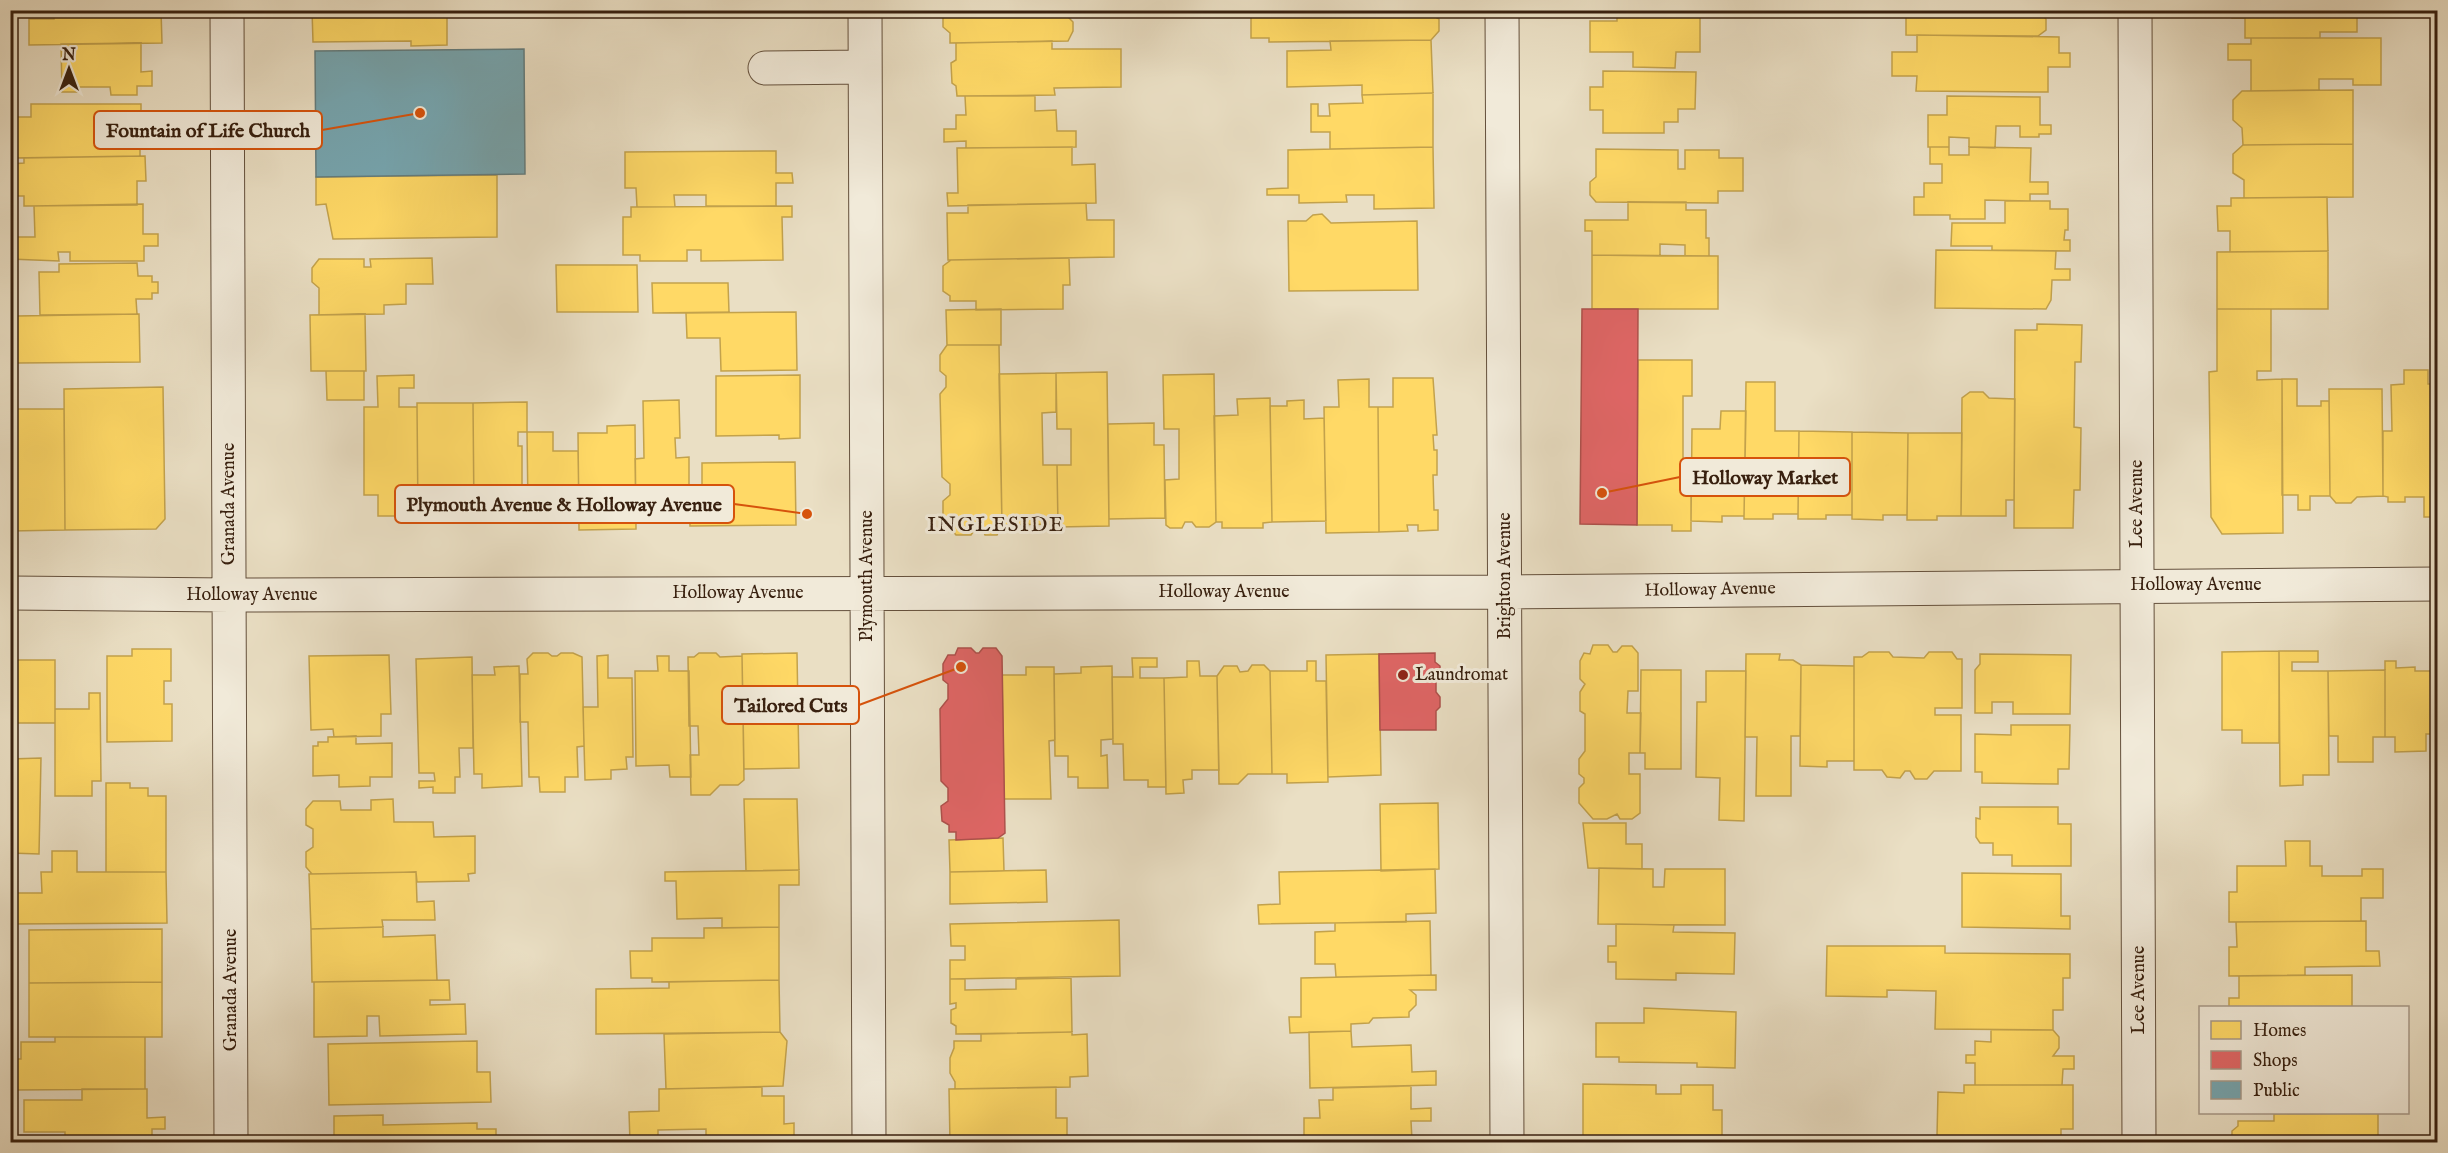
<svg xmlns="http://www.w3.org/2000/svg" width="2448" height="1153" viewBox="0 0 2448 1153" font-family="'IM FELL English',serif">
<style>
.homes{fill:#ffd966;stroke:#c3a24c;stroke-width:1.5}
.shops{fill:#e06666;stroke:#ae514c;stroke-width:1.5}
.public{fill:#76a5af;stroke:#637d7f;stroke-width:1.5}
.lines{fill:none;stroke-linecap:round;stroke-linejoin:round}
.minor-casing{stroke:#64503c;stroke-width:35}
.minor{stroke:#f1ead9;stroke-width:33}
.poi-dot{fill:#8f2418;stroke:#f1ead9;stroke-width:2}
.labels{text-anchor:middle;dominant-baseline:central;stroke-width:6;stroke-linejoin:round;paint-order:stroke}
.street-label{font-size:18px;fill:#38200f;stroke:#f1ead9}
.poi-label{font-size:18px;fill:#38200f;stroke:#f1ead9;text-anchor:start}
.quarter-label{font-size:21px;letter-spacing:1.5px;fill:#38200f;stroke:#f1ead9}
.leader{fill:none;stroke:#d6530c;stroke-width:2}
.callout-dot{fill:#d6530c;stroke:#f1ead9;stroke-width:2}
.callout{fill:#f1ead9;stroke:#d6530c;stroke-width:2}
.callout-label{font-size:20px;text-anchor:middle;font-weight:bold;fill:#38200f}
</style>
<rect width="100%" height="100%" fill="#eadfc4"/>
<filter id="stains"><feTurbulence type="fractalNoise" baseFrequency=".00333" numOctaves="4"/><feColorMatrix values="0 0 0 0 .2 0 0 0 0 .09 0 0 0 0 .02 0 0 0 .5 -.17"/></filter>
<radialGradient id="worn" r=".72"><stop offset=".6" stop-color="#630" stop-opacity="0"/><stop offset="1" stop-color="#630" stop-opacity=".3"/></radialGradient>
<path class="homes" d="M54,10h107l1,33 -133,2v-26h25z
M312,10h135v35l-36,1v-5l-98,1z
M943,10h125v7l5,5v9l-5,10 -118,2v-10l-7,-6z
M1251,10h183v6l5,3v12l-8,9 -162,2v-4h-18z
M1629,10h71v42h-24l-1,16 -42,-1v-15h-43v-31h27v-8h12z
M2040,10v3l6,6v11l-8,6 -132,-1v-25z
M2232,10h125v22h-37v6h-75v-20h-13z
M1917,35l142,2v16h11v14h-22v25l-132,-1 1,-15h-25v-24h25z
M2251,38h130v47h-28v-6h-34v11l-68,1v-31h-23v-16h23z
M1431,40l2,53 -71,2v-10l-75,2v-36l44,-1 -1,-9z
M1052,41v8h69v38l-67,1 1,7 -98,1 -1,-10 -4,-3 -1,-20 5,-3v-17z
M141,43v29l11,-1v15h-15v9h-26l-1,-8h-31v5h-17l-1,-48z
M1603,71l93,1 -1,37h-17v13h-14v11h-61v-23h-13v-23h13z
M2353,90v54l-110,1 -1,-17 -9,-8v-20l9,-9z
M1433,93v54l-103,2v-17h-19v-28h7v12h12l-1,-12 34,-1 -1,-8z
M965,96h70v15l21,-1 1,21h19v16l-110,1v-7l-22,1v-13h12v-14h10z
M1947,96l93,1v28h11v9h-12v3h-19v-11h-24l-1,22 -26,-1v-9l-20,-1v10h-21v-32h19z
M31,104h110v11h14v12l-15,1v28l-130,2v-33h6v-8h15z
M2353,144v53l-109,1v-18l-11,-7v-19l10,-9z
M1072,147v18l23,-1 1,39 -148,3 -1,-13h11l-1,-45z
M1433,147l1,61 -60,1v-14h-28l1,7 -48,1v-8h-32v-6l21,-1v-38z
M1930,147h19v8h20v-8l62,1 -1,34h18v12h-18v7l-45,-1v19h-35v-4h-36v-18h10v-14h18v-19h-12z
M1596,149l82,1v19h7v-19h34v8h24v33h-25v12l-122,-1 -6,-7v-13l6,-5z
M776,151v22h16l1,10h-17v23h-70v-11h-32l1,12h-38l-1,-19h-11v-36z
M145,156l1,25h-9v24l-113,1v-10h-14v-32l14,-1v-5z
M497,175v62l-164,2 -7,-35 -10,1v-28z
M2327,197l1,54 -98,1v-21h-12l-1,-25h14v-8z
M2005,201h45v8h18v21h-3l-1,10h6v11l-78,-1v-4h-41l1,-23h53z
M1628,202h58v8h20v28h3v18h-24v-11l-25,-1v12l-68,-1v-24h-7v-11h43z
M1086,203l1,17h27v37l-166,3 -1,-47h21v-8z
M143,204v30h15v12h-14v15h-74v-9h-12l1,9 -49,-2v-22h25l-1,-31z
M792,206v11h-10l1,43 -82,1v-11h-14v11h-47v-6h-17v-38h8v-10z
M1322,214l9,9 86,-2 1,69 -129,1 -1,-70h18l7,-6z
M1936,250l120,1 -1,18h15v11h-18l-1,20 -5,9 -111,-1z
M2328,251v58h-111v-57z
M1592,255l126,1v53h-126z
M432,258l1,26h-27v20l-22,1v9l-65,1v-27l-7,-6v-14l7,-9h45v8h7l-1,-8z
M1069,258l1,27h-7v24l-87,1v-9h-26v-5l-7,-5v-25l8,-6z
M137,263l1,13h14v6h6v11h-6v6h-16l1,15 -97,1 -1,-43h20v-8z
M556,265h81l1,47h-81z
M652,283h76l1,29 -76,1z
M1001,309v36h-54l-1,-35z
M2217,309h54v62h-14v9l25,-1 1,154 -61,1 -11,-17 -2,-145 8,-1z
M796,312l1,58 -76,1 -1,-33h-33l-1,-25z
M139,314l1,48 -123,1v-47z
M365,314l1,57h-55l-1,-56z
M2037,324l45,1 -1,37h-6l-1,65 7,1 -1,62h-6l-1,38h-59l1,-198h22z
M947,345h52l3,180 -5,10h-12l-3,-7h-6l-5,7h-15l-13,-16v-18l7,-6v-11l-8,-7 -2,-83 6,-7v-11l-6,-5v-16z
M1638,360h54v36h-9v73h8v62h-19v-6h-35z
M2435,360h3v139h-3z
M2404,370h24v14h7l1,133h-12v-20h-19v5h-17v-5l-5,-1v-65h9l-1,-46 13,-1z
M326,371h38v29h-37z
M1107,372l2,154 -51,1 -1,-62h14v-36h-14l-1,-56z
M1056,373v39l-14,1 1,52h14l1,59 -56,1 -3,-151z
M1214,374l2,148 -7,5h-13l-4,-5h-7l-3,6h-12l-4,-3 -1,-45 14,-1v-50h-15l-1,-54z
M414,375v13h-15v19h18l1,109h-40v-21h-14v-88h14l-1,-31z
M800,375v63l-21,1v-4l-63,1v-60z
M1393,378h40l4,57h-4l1,15h3v25h-4l1,35h4v20l-20,1v-6h-11l1,6 -29,1 -1,-125h15z
M1369,379v28h9l1,125 -53,1 -2,-126h15l-1,-27z
M2282,379h15v27h24v-5h8l1,95h-20v14h-12v-15h-16z
M1746,382h29v49h24l-1,83h-25v5h-29z
M163,387l2,132 -9,10 -91,1 -1,-141z
M2329,389h53l1,107 -26,1 -6,6h-15l-6,-7z
M1970,392h13l6,6 26,1 -1,101h-8v16h-45l1,-118z
M1270,398l2,124 -9,1v5h-41v-6h-6l-2,-106 24,-1 -1,-16z
M679,400l1,38h-5l1,20 13,-1v64h-53l-1,-62 9,-1 -1,-57z
M1304,400v19l20,-1 2,103 -54,1 -2,-116h17v-5z
M527,402v30h-9v14h4v64h-48l-1,-107z
M417,403h56l1,113h-56z
M10,409h54l1,121 -55,1z
M1721,411h25l-2,105h-22v6l-31,-1 1,-92h28z
M1154,423v22h10l1,73 -56,1 -1,-95z
M635,425l1,104 -57,1 -1,-97h29v-7z
M1799,431l53,1v83h-26v4h-28z
M527,432h26v19h25l1,56 -51,1z
M1852,432l56,1 -1,82h-24v5l-31,-1z
M1908,433h54l-1,83h-24v4h-30z
M795,462l1,63 -106,1 -1,-38h13v-25z
M1593,645h15l5,7h4l5,-6h10l6,7v38h-10l-1,22h14l-1,40h-11v21h11v39l-8,6h-12l-3,-5 -10,5h-14l-14,-16v-15l5,-5v-5l-5,-4v-15l6,-8v-37l-5,-3v-19l5,-8 -5,-5v-18l4,-8 6,1z
M132,649h39v32h-7v23h8v37l-65,1v-86h25z
M2279,651v92h-37v-13h-20v-78z
M2279,651h39v11h-26v9h36l1,104h-26v10l-23,1z
M1869,652h20l4,5 31,1 5,-6h23l5,7h5v49h-27v7h26v56h-27l-7,8h-12l-5,-8h-5l-5,7 -13,-1 -5,-7h-28v-113h8z
M533,653h15l4,3h5l4,-3h12l9,4 2,89 -7,1 1,30h-13v15h-25l-1,-15h-10l-1,-55h-8v-48h8l-1,-15z
M699,653h17l4,4 22,-1 2,124 -6,5h-18l-10,10h-19l-1,-40h9l-1,-29h-9l-1,-69h6z
M797,653l2,115 -55,1 -2,-115z
M1379,654l2,121 -53,2 -2,-122z
M1746,654h34l-1,6h14l8,5 -1,71h-9v60h-35l1,-59h-12z
M1980,654l91,1 -1,59h-57v-12h-21v11h-17v-43l5,-6z
M389,655l2,59h-10v22l-47,1 -1,-8 -22,1 -2,-74z
M608,655v23h24l1,79h-7l1,12 -16,1v9l-26,1 -2,-73h15l-1,-51z
M657,656h12v15h20l2,106h-21l-1,-12 -33,1 -1,-95h23z
M472,657l1,91h-14l1,29h-5v16h-22v-6l-14,1v-7h16l-1,-8h-15l-3,-114z
M1132,658h25v9h-17v11h24l2,109h-18v-7h-24l-1,-36h-10l-1,-67h21z
M10,660h45v63h-45z
M1187,661h12l1,15h17l2,94h-27v9l-9,1 1,13 -18,1 -2,-116 23,-1z
M1307,661h9v20h10l2,101 -41,1v-9h-15l-2,-103h37z
M2385,661h11v7l19,-1v4h23v63h-12v17l-31,1v-15h-10z
M1252,665h12l6,6 2,103h-24l-10,10h-19l-2,-108 7,-10h13l3,6 8,-1z
M1801,665l53,1v95h-27v6l-27,-1z
M519,666l3,120 -40,2v-14h-8l-2,-99h23l-1,-8z
M1112,666l1,73 -12,1v16l6,-1 1,33h-30v-11h-10v-21h-13l-1,-82 27,-1v-6z
M1026,667h28l1,73 -6,1 2,58h-47l-2,-124h24z
M1641,670h40v99h-36v-16h-5z
M2385,670v67h-12v25h-35v-26h-9l-1,-65z
M1706,671h40l-2,150 -25,-1 1,-42 -24,-1 1,-75h9z
M89,693h11l1,88h-9v15h-37v-87h34z
M2011,725h59l-1,44h-11v15l-76,-1v-11h-7v-38l36,1z
M356,736v8l36,-1v34h-22v9l-31,1v-12l-26,1v-30h5v-4h10v-5z
M41,758l-2,96 -29,-1v-94z
M106,783h24v5h18v8h18v76h-60z
M393,799l1,23h39l1,15 41,-1v37l-7,1 1,7 -52,1 -1,-10 -104,2 -6,-7v-15l7,-5v-18l-7,-4v-16l7,-8h27l1,9h30v-10z
M744,799h53l2,71 -53,1z
M1438,803l1,66 -58,2 -1,-67z
M1980,807h78v17h13v42h-59v-11h-19v-12h-13l-4,-6v-19l4,1z
M1583,823h43v21h16v25l-54,-1z
M1003,838l1,33 -54,1 -1,-32z
M2285,841h25v25h12v10h40v-7h21v29h-22v23l-132,1v-30h8v-26h49z
M52,851h25v21h89l1,51 -157,1v-31h32l-1,-21h11z
M1599,868l54,1v18h11l1,-18h60v56l-127,-1z
M1435,869l1,44 -30,1v8l-147,2 -1,-19 22,-1 -1,-32z
M799,870v15h-20v42l-57,1v-10l-45,1 -1,-38h-11v-9z
M1046,870l1,32 -97,2v-32z
M416,872l1,30 17,-1 1,19h-53l1,7 -72,2 -2,-55z
M1962,873l99,1v42h9v13l-108,-2z
M1119,920l1,56 -170,3v-19h15v-14h-14l-1,-22z
M1430,921l1,54 -95,2 -1,-13h-20v-32l20,-1v-8z
M2366,921v30h13l1,15 -75,1v8l-76,1v-29h8l-1,-25z
M1616,924l58,1 -1,7 62,1 -1,41 -58,-1v7l-60,-1v-17h-8v-16h8z
M383,927v10l52,-2 2,45 -125,2 -1,-53z
M779,927v53l-127,2v-4h-21l-1,-27h22v-13h52v-10z
M162,929v53l-133,1v-53z
M1827,946h118v7l125,1v24h-7v32h-10v20l-118,-1 1,-38 -49,-1v7l-61,-1z
M1436,975v15h-26l6,5v10l-7,7v5l-36,1 -4,5 -18,1v7l-61,2 -1,-16h12v-39z
M2352,975v33h-123v-10h10v-22z
M1071,978l1,54 -116,2v-8l-5,-3v-13l5,-2v-5l-6,1v-25h15v11l51,-1v-10z
M449,980l1,20h-20v5l35,-1 1,30 -86,2 -1,-20h-12v20l-53,1v-55z
M779,980l1,52 -184,2v-45l73,-1v-6z
M162,982v55h-133v-54z
M1644,1008l92,4 -1,56 -38,-1v-4l-78,-1v-5h-23v-34h48z
M1991,1030h62l6,7v11l-6,8h21v13h-11l-1,16h-87v-22h-9v-8h9v-14l16,1z
M1351,1031l1,16 59,-2 1,27 24,-1v14l-126,3 -1,-56z
M780,1032l7,9 -4,45 -117,3 -2,-55z
M1072,1032v3l15,-1 1,42 -18,1v10l-115,2v-7l-5,-9v-15l4,-10v-7h27v-7z
M55,1037h90v52l-130,1v-31h6v-17h34z
M477,1041v31h13l1,30 -162,3 -1,-61z
M1583,1084l73,1v9h25v-9h32v25h9v30l-139,-1z
M1964,1085h109v44h-12v9l-124,-2 1,-44 26,1z
M1411,1086v23l20,-1v13h-20l1,19 -93,1v-5h-15v-18h16l-1,-18h14v-12z
M762,1087v9h22v28l10,-1v13h-19v4l-69,2v-13l-48,1v12h-28l-1,-30 30,-1v-22z
M1056,1087v31h11v22l-117,2 -1,-53z
M82,1089h65v29l18,-1v12h-13v13h-87v-10h-41v-32h58z
M2378,1113v29h-146v-11l6,-5v-5h36v-7z
M383,1115v10l94,-2v6h19v13h-162v-26z
M1987,1137l68,1v4h-68z
M1067,1140v2h-82z
M1360,1140h61v2h-61z
M1592,1140h83v2h-85z"/>
<path class="shops" d="M1582,309h56l-1,216 -57,-1z
M958,648h13l5,5h3l4,-5h13l6,8 3,177 -7,5 -42,2v-8h-7v-7l-7,-4 -1,-15 7,-5v-13l-7,-7 -1,-72 8,-10v-15l-5,-4v-16l5,-9h7z
M1435,653v9l5,4v9l-4,3v14l4,5v10l-4,4v19h-56l-1,-76z"/>
<path class="public" d="M524,49l1,125 -209,3 -1,-126z"/>
<g class="lines">
<defs>
<path id="minor" d="M227,10l4,1132
M865,10l4,1132
M1502,10l5,1132
M2135,10l4,1132
M765,68l100,-1
M10,593l220,2 1276,-3 932,-8"/>
</defs>
<use href="#minor" class="minor-casing"/>
<use href="#minor" class="minor"/>
</g>
<circle class="poi-dot" cx="1403" cy="675" r="6"/>
<g class="labels">
<g class="street-label">
<text transform="translate(229 504) rotate(-90)">Granada Avenue</text>
<text transform="translate(2137 504) rotate(-90)">Lee Avenue</text>
<text transform="translate(867 576) rotate(-90)">Plymouth Avenue</text>
<text transform="translate(1505 576) rotate(-90)">Brighton Avenue</text>
<text x="2196" y="585">Holloway Avenue</text>
<text transform="translate(1710 590) rotate(-1)">Holloway Avenue</text>
<text x="1224" y="592">Holloway Avenue</text>
<text x="738" y="593">Holloway Avenue</text>
<text x="252" y="595">Holloway Avenue</text>
<text transform="translate(231 990) rotate(-90)">Granada Avenue</text>
<text transform="translate(2139 990) rotate(-90)">Lee Avenue</text>
</g>
<g class="poi-label">
<text x="1415" y="675">Laundromat</text>
</g>
<g class="quarter-label">
<text x="996" y="525">INGLESIDE</text>
</g>
</g>
<path class="leader" d="M420 113L322 130M1602 493L1680 477M807 514L734 504M961 667L859 705"/>
<g class="callout-dot">
<circle cx="420" cy="113" r="6"/>
<circle cx="1602" cy="493" r="6"/>
<circle cx="807" cy="514" r="6"/>
<circle cx="961" cy="667" r="6"/>
</g>
<g class="callout">
<rect x="94" y="111" width="228" height="38" rx="6"/>
<rect x="1680" y="458" width="170" height="38" rx="6"/>
<rect x="395" y="485" width="339" height="38" rx="6"/>
<rect x="722" y="686" width="137" height="38" rx="6"/>
</g>
<g class="callout-label">
<text x="208" y="137">Fountain of Life Church</text>
<text x="1765" y="484">Holloway Market</text>
<text x="564" y="511">Plymouth Avenue &amp; Holloway Avenue</text>
<text x="791" y="712">Tailored Cuts</text>
</g>
<rect width="2448" height="1153" fill="none" stroke="#eadfc4" stroke-width="36"/>
<rect x="12" y="12" width="2424" height="1129" fill="none" stroke="#38200f" stroke-width="3"/>
<rect x="18" y="18" width="2412" height="1117" fill="none" stroke="#38200f" stroke-width="1.5"/>
<rect x="2199" y="1006" width="210" height="108" fill="#f1ead9" stroke="#a79988" stroke-width="1.5"/>
<rect x="2211" y="1021" width="30" height="18" fill="#ffd966" stroke="#a79988" stroke-width="1.5"/>
<text x="2253" y="1036" font-size="18" fill="#38200f">Homes</text>
<rect x="2211" y="1051" width="30" height="18" fill="#e06666" stroke="#a79988" stroke-width="1.5"/>
<text x="2253" y="1066" font-size="18" fill="#38200f">Shops</text>
<rect x="2211" y="1081" width="30" height="18" fill="#76a5af" stroke="#a79988" stroke-width="1.5"/>
<text x="2253" y="1096" font-size="18" fill="#38200f">Public</text>
<g transform="translate(69 69)" stroke="#f1ead9" stroke-width="4.5" paint-order="stroke">
<path d="M0-4.5L10 22L0 15L-10 22Z" fill="#38200f"/>
<text y="-9" font-size="16" font-weight="bold" text-anchor="middle" fill="#38200f">N</text>
</g>
<rect width="100%" height="100%" filter="url(#stains)"/>
<rect width="100%" height="100%" fill="url(#worn)"/>
</svg>
